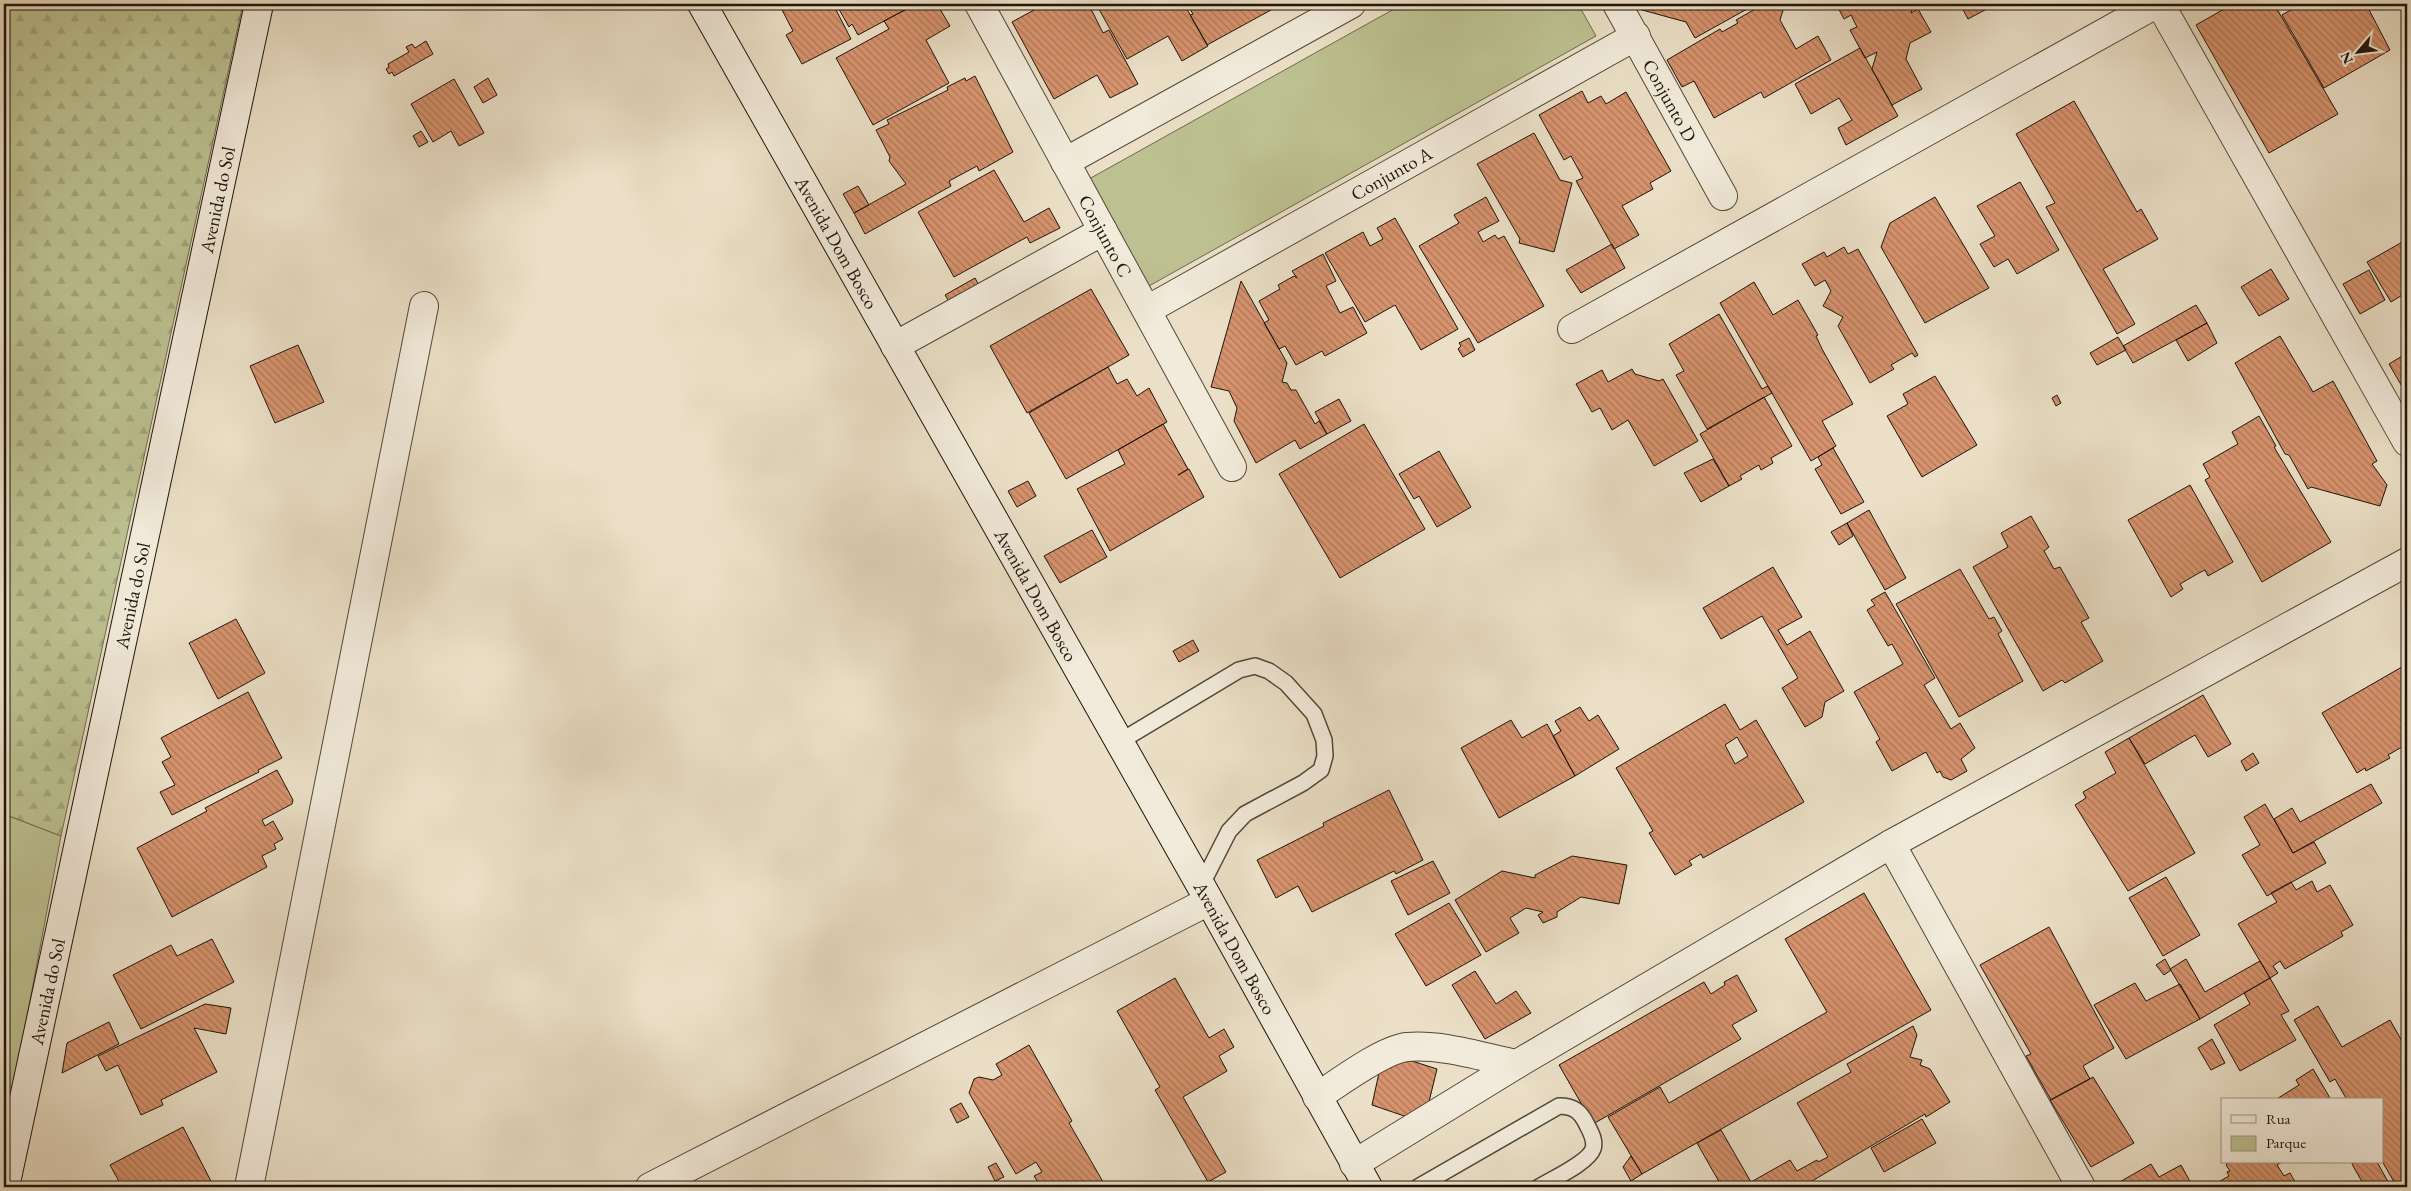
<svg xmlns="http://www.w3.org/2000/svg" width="2411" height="1191" viewBox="0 0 2411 1191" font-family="'EB Garamond',serif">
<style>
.green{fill:#bdc191;stroke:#6e6a4e}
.forest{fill:url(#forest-firs);stroke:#6e6a4e}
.building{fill:url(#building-back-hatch);stroke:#1e140a;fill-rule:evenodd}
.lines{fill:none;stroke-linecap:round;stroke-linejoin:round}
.lane-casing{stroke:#514739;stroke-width:18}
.street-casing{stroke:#514739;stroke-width:30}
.secondary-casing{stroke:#1e140a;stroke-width:30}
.lane{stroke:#f2ebdb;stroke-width:15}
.street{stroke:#f2ebdb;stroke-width:28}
.secondary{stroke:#f2ebdb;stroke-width:28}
.labels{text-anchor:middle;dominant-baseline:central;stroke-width:4;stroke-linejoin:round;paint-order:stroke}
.street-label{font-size:19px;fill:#1e140a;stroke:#f2ebdb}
</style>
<defs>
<pattern id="forest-firs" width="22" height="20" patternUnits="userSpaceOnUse" patternTransform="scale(1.25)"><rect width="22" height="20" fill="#bdc191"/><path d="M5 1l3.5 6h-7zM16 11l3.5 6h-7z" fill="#a2a57c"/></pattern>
<pattern id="building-back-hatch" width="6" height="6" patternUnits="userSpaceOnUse" patternTransform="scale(1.25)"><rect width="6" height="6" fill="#d7936e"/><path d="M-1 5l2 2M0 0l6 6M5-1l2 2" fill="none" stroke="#ae7759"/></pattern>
</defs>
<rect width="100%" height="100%" fill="#ebe0c7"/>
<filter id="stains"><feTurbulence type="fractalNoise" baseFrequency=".004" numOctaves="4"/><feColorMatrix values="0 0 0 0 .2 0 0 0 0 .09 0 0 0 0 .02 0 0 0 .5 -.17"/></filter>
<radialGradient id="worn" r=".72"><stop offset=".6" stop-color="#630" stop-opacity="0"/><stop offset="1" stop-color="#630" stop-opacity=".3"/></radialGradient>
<path class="green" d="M1403,4h175l18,32 -447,250 -60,-107z
M4,814l57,22 -57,303z"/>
<path class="forest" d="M4,4h239l-182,832 -57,-22z"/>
<path class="building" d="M779,4h54l18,35 -49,25 -16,-29 7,-4z
M836,4h80l-58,31 -6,-11 -3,3z
M916,4h21l13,22 -24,14 23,43 -76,42 -37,-67 53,-29 -5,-8z
M1045,4h46l-2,1 14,28 6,-3 29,54 -28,14 -13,-23 -43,24 -42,-77z
M1096,4h88l24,42 -26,15 -14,-25 -41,23z
M1187,4h92l1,1 -73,40 -17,-30 3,-1z
M1636,4h120l-61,34 -9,-16 -51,-14z
M1764,4h21l-5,16 16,29 22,-13 13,24 -67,38 -3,-6 -47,26 -20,-37 -12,6 -15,-27 53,-31 2,3 16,-9 -2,-3z
M1836,4h78l-3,9 7,-4 13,23 -21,11 -4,16 16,30 -30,16 -20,-36 5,-17 -12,6 -15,-28 7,-3 -6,-12 -7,4z
M1960,4h36l-28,15z
M2233,4h41l64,110 -69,39 -73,-128z
M2301,4h65l24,46 -66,38 -42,-73z
M426,41l7,13 -39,22 -2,-4 -3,2 -3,-5 3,-2 -1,-3 21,-12 -3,-5 6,-3 3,4z
M1860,48l38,68 -52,29 -8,-17 14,-8 -13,-22 -28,16 -16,-30z
M975,76l38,76 -34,19 -2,-5 -28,15 2,5 -86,48 -11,-21 52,-29 -17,-23 1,-4 -14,-27 13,-6 -2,-4 61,-30 -1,-3 18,-9 1,3z
M488,78l9,17 -14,8 -9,-16z
M454,79l30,54 -25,13 -8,-15 -18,11 -22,-38z
M1582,91l6,12 13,-7 5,8 20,-12 45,79 -21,12 3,6 -31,17 17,29 -25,14 -38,-68 7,-3 -12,-22 -7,4 -25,-45z
M2074,101l63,111 4,-3 17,30 -55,30 32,55 -18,10 -71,-127 9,-4 -39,-69z
M421,131l7,11 -9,5 -6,-11z
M1534,133l26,47 12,3 -18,69 -35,-9 1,-4 -43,-75z
M994,170l30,52 25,-14 11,20 -30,15 -3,-6 -73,40 -36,-65z
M2020,182l39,68 -42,24 -9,-15 -14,8 -14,-23 15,-8 -18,-30z
M858,186l11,19 -15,8 -11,-19z
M1486,197l13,24 -21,11 5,10 12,-7 3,4 6,-3 40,70 -66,37 -59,-97 40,-23 -5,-8z
M1935,197l54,91 -64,35 -44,-76 9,-24z
M1395,218l63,111 -37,21 -26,-45 -30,17 -40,-69 38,-21 7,14 13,-7 -6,-11z
M2406,240l1,52 -16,10 -24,-40z
M1612,244l13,24 -44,25 -15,-23z
M1844,247l4,7 10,-5 60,106 -3,2 -3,-4 -21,12 3,4 -24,14 -32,-57 5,-9 -20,-11 8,-15 -6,-11 -10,6 -13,-22 22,-12 3,5z
M1323,254l13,27 -10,5 14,27 13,-6 14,26 -42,23 -3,-5 -26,14 -11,-19 -6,3 -15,-26 5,-3 -10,-19 21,-12 -2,-4 16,-9 3,2 -5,-7z
M2271,269l18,30 -30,17 -18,-29z
M2369,270l16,30 -25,14 -17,-30z
M975,278l10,18 -32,12 -8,-13z
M1241,281l46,82 -5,19 5,1 4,7h5l19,34 4,-3 8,13 -27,15 -5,-9 -39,23 -22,-42 3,-13 -8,-17 -18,-4z
M1754,282l19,33 25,-15 20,35 -2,1 6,13 31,55 -31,17 14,25 -25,15 -91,-158z
M1091,289l38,66 -102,58 -37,-67z
M2196,305l11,18 -74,40 -10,-17z
M1719,314l43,75 6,-3 4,7 -65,36 -31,-54 8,-4 -15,-27z
M2207,323l10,20 -29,18 -12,-21z
M2280,336l33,56 20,-11 44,80 -5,3 15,21 -7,21 -69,-19 -3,2 -19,-34 -4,-1 -50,-91z
M2118,337l8,13 -29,15 -7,-12z
M1469,338l6,12 -12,7 -5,-8 3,-3 -2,-3z
M298,345l26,57 -49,21 -25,-57z
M2407,353v42l-18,-31z
M1108,367l9,17 10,-5 10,17 12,-8 18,34 -101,57 -37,-66z
M1632,369l3,5 24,7 4,-2 35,62 -44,25 -26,-46 -16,10 -12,-22 -8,4 -16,-28 26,-14 6,12z
M1935,376l42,69 -55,32 -35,-61 21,-12 -5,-10z
M2057,395l4,8 -5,3 -4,-8z
M1764,397l28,49 -21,12 2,5 -12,7 -2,-5 -19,11 2,3 -13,7 -29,-52z
M1339,399l12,22 -24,13 -12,-22z
M2259,416l17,30 -2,1 57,95 -69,40 -57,-102 5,-3 -7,-13 35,-20 -6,-12z
M1163,424l25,45 -10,6 11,-6 15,28 -94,54 -33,-62 48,-25 -7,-14z
M1364,424l61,105 -85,49 -61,-104z
M1833,448l31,54 -23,12 -26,-45 7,-4 -4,-8z
M1439,451l32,56 -34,20 -18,-31 -5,3 -15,-25z
M1713,459l16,27 -28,16 -17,-29z
M1028,481l8,15 -19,11 -9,-16z
M2190,485l43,77 -25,14 -3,-6 -6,3 -19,11 3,5 -12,8 -43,-77z
M1869,510l37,68 -21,12 -38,-67z
M2031,516l18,31 -5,4 10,18 6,-2 29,51 -8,4 22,39 -38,22 -3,-3 -19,11 -70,-124 35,-20 -7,-14z
M1847,523l6,13 -14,9 -8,-13z
M1092,530l15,27 -47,26 -16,-27z
M1773,567l29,50 -24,13 9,15 23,-14 34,60 -19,11 -3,15 -17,10 -23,-39 16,-10 -36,-62 -41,23 -18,-31z
M1960,569l29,50 5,-2 8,14 -4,3 25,47 -64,36 -63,-113z
M1885,592l50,86 -11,7 27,44 9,-6 15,25 -14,11 6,12 -16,9 -8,-3 -3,-6 -3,2 -11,-21 -34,19 -16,-29 4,-3 -26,-47 49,-28 -11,-20 -4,2 -21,-36 8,-5 -4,-5z
M236,619l29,54 -47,26 -29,-56z
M1193,640l6,11 -20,11 -6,-11z
M2407,664v80l-19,11 2,3 -24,13 -1,-3 -8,5 -35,-60z
M248,692l34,66 -24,12 1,2 -87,43 -12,-23 15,-7 -13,-23 9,-5 -10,-19z
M2203,695l28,49 -23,13 -13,-22 -50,29 -16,-26z
M1725,704l15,26 16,-10 48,82 -101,56 -2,-4 -12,7 3,4 -17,10 -26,-42 4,-2 -37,-63zM1737,737l11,19 -13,8 -10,-19z
M1580,707l9,14 9,-6 21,34 -44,27 -22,-40 8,-5 -6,-10z
M1511,720l11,18 25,-14 28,52 -76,42 -38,-70z
M2129,738l66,115 -67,38 -53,-86 11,-7 -3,-6 33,-19 -11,-21z
M2253,753l6,10 -13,8 -5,-10z
M277,770l16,30 -1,4 -30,16 3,6 8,-5 10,18 -9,5 2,5 -14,7 5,11 -95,50 -35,-69 70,-37 -2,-3z
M2371,784l11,19 -89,50 -19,-34 18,-11 8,14z
M1389,790l34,70 -27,14 -2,-3 -82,41 -14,-26 -22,12 -19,-38 67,-34 -1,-3z
M2265,804l28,49 21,-11 12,21 -59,33 -25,-41 18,-10 -16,-28z
M1572,856l55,9 -8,39 -38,-7 -24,15v5l-14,6 -5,-8 5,-3 -17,-4 -16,10 9,15 -33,19 -31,-52 47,-29 33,7v-3z
M1433,861l17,32 -42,22 -17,-34z
M2166,877l34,58 -37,21 -34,-58z
M2312,881l5,11 13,-7 23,40 -12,7 2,4 -58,33 -5,-8 -7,5 5,7 -8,5 -32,-54 39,-22 -6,-9 20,-11 5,8z
M1864,893l67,117 -289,164 -34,-57 52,-30 9,16 158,-91 -42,-73z
M1449,903l32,52 -55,31 -31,-52z
M2049,927l65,121 -31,18 7,13 -39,21 -25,-44 5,-2 -51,-89z
M212,939l22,43 -93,47 -28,-54 58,-30 6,11z
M2165,959l6,11 -7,5 -8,-10z
M2186,959l19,33 55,-31 10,17 -70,41 -30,-50z
M1475,971l21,33 20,-13 15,22 -46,26 -33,-54z
M1737,975l20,36 -25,14 9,14 -148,85 -34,-59 145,-83 7,12 14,-9 -1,-3z
M1175,978l34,60 15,-9 10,18 -15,9 8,15 -44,26 43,75 -18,10 -53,-92 5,-3 -43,-76z
M2270,978l19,33 -8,4 15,25 -56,31 -26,-46 36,-21 -6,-11z
M2135,983l11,18 34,-17 20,35 -74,40 -32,-54z
M205,1004l26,4 -5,26 -32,-6 23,44 -56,28 2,5 -22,10 -23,-50 -12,6 -8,-15z
M2318,1006l24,41 48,-27 17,30v137h-10l-15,-26v-61h-35l-12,-21 -5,3 -36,-62z
M109,1022l10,22 -57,29 5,-30z
M1913,1026l4,9 -7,22 12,3 -2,5 10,4 20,33 -24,15 -1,-3 -123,73h-80l-25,-44 24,-13 30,52 39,-22 7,11 20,-11 1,2 10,-5 -31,-54 54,-31 -4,-8z
M2212,1039l13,24 -14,7 -13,-22z
M1029,1045l43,76 -3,2 37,64h-65l-7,-11 8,-4 -6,-10 -20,12 -47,-81 5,-14 5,-2 14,3 9,-5 -6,-11z
M1390,1054l47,15 -12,49 -6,3 -47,-16 10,-46z
M2313,1069l17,29 -3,2h-52l24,-15 -3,-5z
M2093,1077l41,66 -43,24 -41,-67z
M961,1103l8,14 -12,6 -7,-14z
M1922,1119l14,24 -52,29 -13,-24z
M183,1127l31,60h-92l-12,-22z
M1631,1156l11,18 -11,7 -8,-14z
M2228,1162h54l-5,3 7,11 6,-3 8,14h-88l19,-11 -2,-4 3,-1 -4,-6z
M2355,1162h22l14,25h-26l-13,-23z
M996,1163l8,14 -9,4 -7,-14z
M2151,1164l8,13 22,-12 12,22h-82z"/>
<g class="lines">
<defs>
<path id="lane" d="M1119,742l120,-72 16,-4 14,5 17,12 28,31 10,26 1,16 -4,14 -18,13 -58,31 -16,17 -28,55
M1418,1187l141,-81c14,0 21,5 27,17 4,8 10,17 7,26 -5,14 -41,30 -54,38"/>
<g id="street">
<path id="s1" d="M979,4l253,463"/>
<path id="s2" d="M1617,4l106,192"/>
<path d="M2160,4l247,438"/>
<path d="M1065,162l286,-158"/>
<path id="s3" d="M1147,310l489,-274"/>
<path d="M1572,329l584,-325"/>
<path d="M895,346l208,-115"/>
<path d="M1891,844l190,343"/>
<path d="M1317,1097c21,-14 67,-48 90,-50 36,-3 75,10 110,17"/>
<path d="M1354,1164l163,-100 374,-220 516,-282"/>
<path d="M249,1187l175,-881"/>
<path d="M650,1187l559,-286"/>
</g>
<g id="secondary">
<path id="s4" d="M702,4l499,882 167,301"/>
<path id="s5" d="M5,1187l254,-1183"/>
</g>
</defs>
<use href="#lane" class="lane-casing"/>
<use href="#street" class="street-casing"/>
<use href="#secondary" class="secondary-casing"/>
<use href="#lane" class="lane"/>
<use href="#street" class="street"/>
<use href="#secondary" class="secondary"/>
</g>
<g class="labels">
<g class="street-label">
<text stroke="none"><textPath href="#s2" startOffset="110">Conjunto D</textPath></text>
<text stroke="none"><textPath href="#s3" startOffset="280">Conjunto A</textPath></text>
<text stroke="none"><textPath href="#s5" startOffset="1010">Avenida do Sol</textPath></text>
<text stroke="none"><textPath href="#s1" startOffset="264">Conjunto C</textPath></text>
<text stroke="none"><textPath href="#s4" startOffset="274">Avenida Dom Bosco</textPath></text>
<text stroke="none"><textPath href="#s5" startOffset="605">Avenida do Sol</textPath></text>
<text stroke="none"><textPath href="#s4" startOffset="679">Avenida Dom Bosco</textPath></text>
<text stroke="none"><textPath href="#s4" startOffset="1084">Avenida Dom Bosco</textPath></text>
<text stroke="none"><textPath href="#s5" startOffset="200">Avenida do Sol</textPath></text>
</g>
</g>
<rect width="2411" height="1191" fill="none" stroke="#ebe0c7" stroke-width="20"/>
<rect x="5" y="5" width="2401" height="1181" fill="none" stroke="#1e140a" stroke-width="2.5"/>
<rect x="10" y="10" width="2391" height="1171" fill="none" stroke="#1e140a"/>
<rect x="2221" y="1098" width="162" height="65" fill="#f2ebdb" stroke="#9d9587"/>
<rect x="2231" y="1115" width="25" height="8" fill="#f2ebdb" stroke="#9d9587"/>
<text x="2266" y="1124" font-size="15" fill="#1e140a">Rua</text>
<rect x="2231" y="1136" width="25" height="15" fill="#bdc191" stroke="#9d9587"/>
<text x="2266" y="1148" font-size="15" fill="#1e140a">Parque</text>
<g transform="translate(2358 52) rotate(242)" stroke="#f2ebdb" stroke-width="4" paint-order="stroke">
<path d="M0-4L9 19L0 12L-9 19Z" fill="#1e140a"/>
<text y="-8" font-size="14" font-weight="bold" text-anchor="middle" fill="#1e140a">N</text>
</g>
<rect width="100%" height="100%" filter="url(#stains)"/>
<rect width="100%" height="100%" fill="url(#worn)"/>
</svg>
